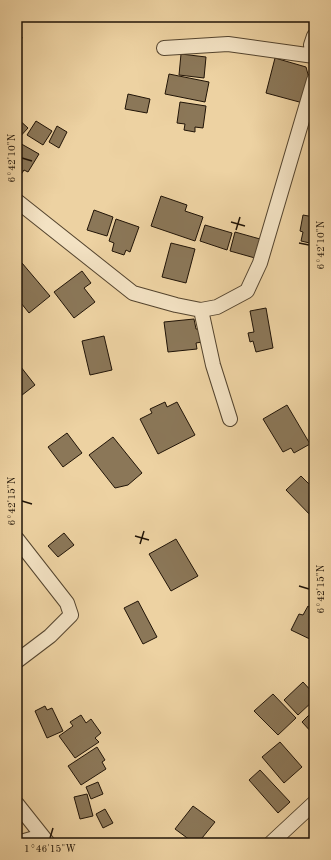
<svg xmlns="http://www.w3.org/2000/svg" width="331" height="860" viewBox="0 0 331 860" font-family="'Old Standard TT',serif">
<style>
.building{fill:#8b7758;stroke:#211407}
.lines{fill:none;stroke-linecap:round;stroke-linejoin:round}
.minor-casing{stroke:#54442e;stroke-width:16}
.minor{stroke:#f3e2c3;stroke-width:14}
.ticks{fill:none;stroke:#211407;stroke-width:1.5}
.neatline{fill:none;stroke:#211407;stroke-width:1.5}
.ticks-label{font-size:10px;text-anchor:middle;fill:#211407}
</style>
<rect width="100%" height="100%" fill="#edd2a2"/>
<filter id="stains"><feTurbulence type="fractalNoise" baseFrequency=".005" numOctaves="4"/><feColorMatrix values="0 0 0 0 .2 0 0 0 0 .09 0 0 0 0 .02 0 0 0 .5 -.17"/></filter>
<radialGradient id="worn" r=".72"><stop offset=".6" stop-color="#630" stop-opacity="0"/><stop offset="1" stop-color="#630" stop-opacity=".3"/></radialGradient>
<path class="building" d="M17,36l5,1 -5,22z
M181,54l25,3 -2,21 -25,-3z
M275,58l31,9 3,11 -6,25 -37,-10z
M169,74l40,8 -4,20 -40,-8z
M128,94l22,5 -3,14 -22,-4z
M180,102l26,4 -3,22 -8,-1v5l-11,-2 1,-6 -8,-1z
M17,118l11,10 -11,12z
M36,121l16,10 -9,14 -16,-10z
M57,126l10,6 -8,16 -10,-6z
M18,142l21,12 -11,18 -4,-2 -4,6 -3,-2z
M161,196l26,9 -2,6 18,6 -8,24 -44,-15z
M94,210l19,7 -6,19 -20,-6z
M303,215l11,2v27l-13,-3 2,-9 -3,-1z
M116,219l23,8 -9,25 -4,-2 -2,5 -12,-4 2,-8 -5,-2z
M205,225l27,8 -5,17 -27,-9z
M235,232l25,7 -5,19 -25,-7z
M171,243l24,6 -9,34 -24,-6z
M22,263l28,33 -21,17 -12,-15v-31z
M82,271l9,12 -7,5 11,14 -21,16 -20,-26z
M266,308l7,40 -17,4 -3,-11 -3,1 -2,-9 6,-1 -4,-21z
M194,319l2,10h4l2,13 -6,1 1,6 -29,3 -4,-30z
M104,336l8,34 -22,5 -8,-34z
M17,362l18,23 -18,14z
M165,402l2,5 10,-5 18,33 -37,19 -18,-35 12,-6 -2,-4z
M287,405l23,39 -16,9 -3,-5 -8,4 -20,-33z
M67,433l15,20 -19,14 -15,-20z
M113,437l29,36 -14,12 -13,3 -26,-33z
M301,476l13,13 -1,29 -27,-28z
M64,533l10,12 -16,12 -10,-11z
M176,539l22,37 -27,15 -22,-37z
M138,601l19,36 -14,7 -19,-36z
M308,606l6,4v31l-23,-11 8,-16 4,1z
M303,682l11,12v6l-16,15 -14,-15z
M273,694l23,24 -18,17 -24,-24z
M45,706l2,4 5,-2 11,23 -16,7 -12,-27z
M314,710v25l-12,-13z
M81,715l5,8 5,-4 10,14 -6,5 4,4 -24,16 -16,-22 14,-10 -3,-4z
M280,742l22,25 -18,16 -22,-26z
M97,747l8,13 -3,2 4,7 -25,16 -13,-19z
M260,770l30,32 -12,11 -29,-33z
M98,782l5,12 -12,5 -5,-12z
M87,794l6,22 -13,3 -6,-22z
M193,806l22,16 -17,21h-4l-19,-14z
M105,809l8,14 -10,5 -7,-14z"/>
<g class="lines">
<defs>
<path id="minor" d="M314,36l-3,9 3,8
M164,48l64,-4 86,12
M17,201l116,92 43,12 25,5 16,-3 30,-16 13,-28 54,-183
M201,310l12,55 17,54
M17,539l50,64 4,12 -21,21 -33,25
M17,804l31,39
M17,843l25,-7
M271,843l43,-40"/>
</defs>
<use href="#minor" class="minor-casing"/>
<use href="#minor" class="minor"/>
</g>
<path class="ticks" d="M22,158l10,3M231,222l14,4M236,230l4,-13M299,243l10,2M22,501l10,3M135,536l14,4M140,544l4,-13M299,586l10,3M50,838l3,-10"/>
<rect width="331" height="860" fill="none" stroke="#edd2a2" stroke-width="44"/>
<rect x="22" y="22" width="287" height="816" class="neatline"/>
<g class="ticks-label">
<text transform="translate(11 158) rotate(-90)" y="4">6°42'10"N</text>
<text transform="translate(320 245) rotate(-90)" y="4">6°42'10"N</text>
<text transform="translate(11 501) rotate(-90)" y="4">6°42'15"N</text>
<text transform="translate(320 589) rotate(-90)" y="4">6°42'15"N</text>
<text x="50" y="852">1°46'15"W</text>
</g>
<rect width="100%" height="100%" filter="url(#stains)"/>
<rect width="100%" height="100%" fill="url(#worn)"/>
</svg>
